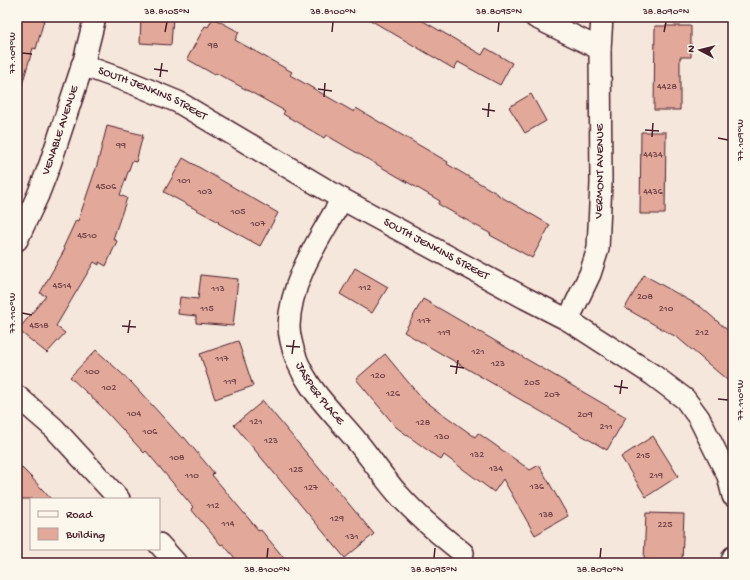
<svg xmlns="http://www.w3.org/2000/svg" width="750" height="580" viewBox="0 0 750 580" font-family="'Gochi Hand',sans-serif">
<style>
.building{fill:#e2a99b;stroke:#4a1f2b}
.lines{fill:none;stroke-linecap:round;stroke-linejoin:round}
.minor-casing{stroke:#4a1f2b;stroke-width:24}
.minor{stroke:#fbf7ec;stroke-width:21}
.ticks{fill:none;stroke:#4a1f2b;stroke-width:1.5}
.labels{text-anchor:middle;dominant-baseline:central;stroke-width:3.5;stroke-linejoin:round;paint-order:stroke}
.number-label{font-size:10px;fill:#704247}
.street-label{font-size:12px;fill:#4a1f2b;stroke:#fbf7ec}
.neatline{fill:none;stroke:#4a1f2b;stroke-width:1.5}
.ticks-label{font-size:10px;text-anchor:middle;fill:#4a1f2b}
</style>
<rect width="100%" height="100%" fill="#f6e7dc"/>
<filter id="ink" filterUnits="userSpaceOnUse"><feTurbulence type="fractalNoise" baseFrequency=".025" numOctaves="2"/><feDisplacementMap in="SourceGraphic" scale="8" xChannelSelector="R" yChannelSelector="G"/><feConvolveMatrix kernelMatrix="1 2 1 2 8 2 1 2 1" color-interpolation-filters="sRGB"/></filter>
<g filter="url(#ink)">
<path class="building" d="M17,17h19l8,3 -8,29 -3,-1 -12,40h-4z
M141,17h32l-2,28 -31,-2z
M365,17h51l66,38 4,-7 26,15 -12,22 -42,-23 -4,7z
M213,18l26,14 -4,8 57,32 -2,3 64,37 2,-4 20,12 72,42 -1,2 51,30v1l52,30 -18,33 -42,-23 1,-1 -53,-30 2,-3 -114,-66 -2,3 -41,-24 2,-3 -69,-38 -1,2 -28,-16 18,-33 3,1z
M655,26h36v31h-11v53h-26z
M531,94l15,27 -21,12 -16,-26z
M107,126l36,9 -7,27 -4,-1 -12,34 7,3 -14,41 4,2 -11,25 -7,-4v3l-5,-3 -38,64 9,7 -18,20 -29,-23 28,-34 -6,-3 25,-44 -2,-1 13,-28 2,1 19,-56z
M641,132h25l-1,82h-25z
M183,158l95,55 -18,33 -42,-23 1,-1 -55,-30z
M355,268l33,19 -16,26 -32,-19z
M201,275l37,4 -5,47 -37,-3v-7l-18,-2 2,-17 18,2z
M644,275l57,32 32,28v50l-55,-47 -53,-30z
M423,299l203,118 -19,33 -203,-118z
M238,341l15,45 -38,13 -15,-45z
M96,350l35,32 51,56 2,-1 30,36 -2,2 47,56 2,-1 27,33h-49l-16,-19 -2,1 -30,-36 2,-2 -47,-56 -2,2 -42,-46 -32,-30z
M385,354l37,45 53,38 3,-4 52,37 9,-5 29,51 -33,19 -32,-56 -9,13 -50,-37 -3,5 -45,-33 -40,-48z
M263,401l111,133 -29,24 -111,-133z
M653,436l25,40 -32,21 -25,-40z
M17,463l15,15 19,21h-34z
M646,513l38,1 -2,48 -38,-2z"/>
<g class="lines">
<defs>
<g id="minor">
<path d="M535,17l65,32"/>
<path id="s1" d="M82,65l50,18 46,19 164,97 183,99 43,22 85,55 32,24 14,19 29,58 5,20"/>
<path id="s2" d="M342,199c-22,39 -52,81 -53,127 0,5 1,11 2,15 8,41 39,68 64,98 15,18 28,38 43,55 20,23 42,41 65,59"/>
<path id="s3" d="M17,240l21,-45 12,-31 34,-103 11,-44"/>
<path id="s4" d="M568,320l22,-46 8,-25 3,-66 -1,-134 2,-32"/>
<path d="M17,396l37,32 65,71"/>
<path d="M159,544l17,19"/>
<path d="M732,563l1,-6"/>
</g>
</defs>
<use href="#minor" class="minor-casing"/>
<use href="#minor" class="minor"/>
</g>
</g>
<path class="ticks" d="M165,32l2,-10M332,32l1,-10M498,32l1,-10M664,32l2,-10M22,53l10,1M154,69l14,2M160,77l2,-14M318,89l14,2M324,97l1,-14M482,109l13,2M488,117l1,-14M645,130l14,1M652,137l1,-14M718,138l10,2M22,313l10,2M122,326l14,1M128,333l2,-13M286,346l14,1M292,354l2,-14M450,366l14,2M456,374l2,-14M614,386l14,2M620,394l2,-14M718,399l10,1M267,558l1,-10M434,558l1,-10M600,558l1,-10"/>
<g class="labels">
<g class="number-label">
<text x="213" y="46">98</text>
<text x="667" y="87">4428</text>
<text x="121" y="146">99</text>
<text x="653" y="155">4434</text>
<text x="184" y="181">101</text>
<text x="106" y="187">4506</text>
<text x="205" y="192">103</text>
<text x="653" y="192">4436</text>
<text x="238" y="212">105</text>
<text x="258" y="224">107</text>
<text x="87" y="236">4510</text>
<text x="62" y="286">4514</text>
<text x="365" y="288">112</text>
<text x="218" y="289">113</text>
<text x="645" y="297">208</text>
<text x="207" y="309">115</text>
<text x="666" y="309">210</text>
<text x="424" y="321">117</text>
<text x="39" y="326">4518</text>
<text x="444" y="333">119</text>
<text x="702" y="333">212</text>
<text x="478" y="352">121</text>
<text x="222" y="359">117</text>
<text x="498" y="364">123</text>
<text x="92" y="372">100</text>
<text x="378" y="376">120</text>
<text x="230" y="382">119</text>
<text x="532" y="383">205</text>
<text x="109" y="388">102</text>
<text x="393" y="394">126</text>
<text x="552" y="395">207</text>
<text x="134" y="414">104</text>
<text x="585" y="415">209</text>
<text x="256" y="422">121</text>
<text x="423" y="423">128</text>
<text x="606" y="427">211</text>
<text x="150" y="432">106</text>
<text x="442" y="437">130</text>
<text x="271" y="441">123</text>
<text x="477" y="455">132</text>
<text x="643" y="456">215</text>
<text x="177" y="458">108</text>
<text x="496" y="469">134</text>
<text x="296" y="470">125</text>
<text x="192" y="476">110</text>
<text x="656" y="476">219</text>
<text x="537" y="487">136</text>
<text x="311" y="488">127</text>
<text x="213" y="506">112</text>
<text x="546" y="515">138</text>
<text x="337" y="519">129</text>
<text x="228" y="524">114</text>
<text x="665" y="525">225</text>
<text x="352" y="537">131</text>
</g>
<g class="street-label">
<text stroke="none"><textPath href="#s1" startOffset="76">SOUTH JENKINS STREET</textPath></text>
<text stroke="none"><textPath href="#s3" startOffset="118">VENABLE AVENUE</textPath></text>
<text stroke="none"><textPath href="#s4" startOffset="155">VERMONT AVENUE</textPath></text>
<text stroke="none"><textPath href="#s1" startOffset="400">SOUTH JENKINS STREET</textPath></text>
<text stroke="none"><textPath href="#s2" startOffset="215">JASPER PLACE</textPath></text>
</g>
</g>
<rect width="750" height="580" fill="none" stroke="#fbf7ec" stroke-width="44"/>
<rect x="30" y="498" width="130" height="52" fill="#fbf7ec" stroke="#b4a19f"/>
<rect x="38" y="511" width="20" height="6" fill="#fbf7ec" stroke="#b4a19f"/>
<text x="66" y="518" font-size="12" fill="#4a1f2b">Road</text>
<rect x="38" y="528" width="20" height="12" fill="#e2a99b" stroke="#b4a19f"/>
<text x="66" y="538" font-size="12" fill="#4a1f2b">Building</text>
<g transform="translate(700 50) rotate(277)" stroke="#fbf7ec" stroke-width="3" paint-order="stroke">
<path d="M0-3L7 15L0 10L-7 15Z" fill="#4a1f2b"/>
<text y="-6" font-size="11" font-weight="bold" text-anchor="middle" fill="#4a1f2b">N</text>
</g>
<rect x="22" y="22" width="706" height="536" class="neatline"/>
<g class="ticks-label">
<text x="167" y="14">38.8105°N</text>
<text x="333" y="14">38.8100°N</text>
<text x="499" y="14">38.8095°N</text>
<text x="666" y="14">38.8090°N</text>
<text transform="translate(11 53) rotate(-90)" y="4">77.109°W</text>
<text transform="translate(739 140) rotate(-90)" y="4">77.109°W</text>
<text transform="translate(11 313) rotate(-90)" y="4">77.110°W</text>
<text transform="translate(739 400) rotate(-90)" y="4">77.110°W</text>
<text x="267" y="572">38.8100°N</text>
<text x="434" y="572">38.8095°N</text>
<text x="600" y="572">38.8090°N</text>
</g>
</svg>
